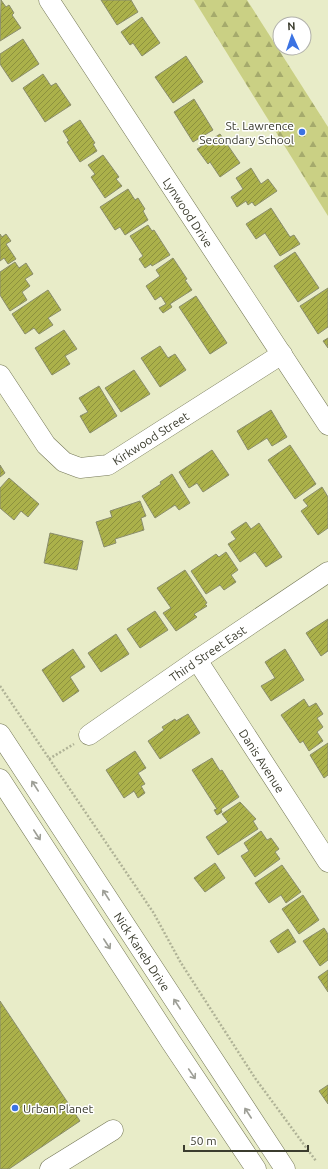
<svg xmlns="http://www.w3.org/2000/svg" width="328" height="1169" viewBox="0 0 328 1169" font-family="Ubuntu,sans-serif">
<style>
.forest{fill:url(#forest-firs)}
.building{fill:url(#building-hatch);stroke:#8a8d6c}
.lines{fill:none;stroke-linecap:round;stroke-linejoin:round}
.minor-casing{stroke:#747756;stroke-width:21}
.path{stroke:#afb296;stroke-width:2.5;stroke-dasharray:2 2;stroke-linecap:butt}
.minor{stroke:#fff;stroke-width:20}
.oneway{stroke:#9d9e96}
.poi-dot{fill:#3b73e3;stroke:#fff;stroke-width:1.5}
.labels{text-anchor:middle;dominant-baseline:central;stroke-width:3;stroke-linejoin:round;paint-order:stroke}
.poi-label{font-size:12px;fill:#3b3c2e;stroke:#fff;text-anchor:end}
.street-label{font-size:12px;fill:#3b3c2e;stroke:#fff}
</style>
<defs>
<pattern id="forest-firs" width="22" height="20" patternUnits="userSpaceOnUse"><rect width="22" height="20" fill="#cad084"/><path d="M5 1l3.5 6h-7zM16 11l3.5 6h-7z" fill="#a5aa6c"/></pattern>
<pattern id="building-hatch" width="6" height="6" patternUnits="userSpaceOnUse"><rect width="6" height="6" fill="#abb14a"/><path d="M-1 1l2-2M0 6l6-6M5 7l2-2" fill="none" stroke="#8c913e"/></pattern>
</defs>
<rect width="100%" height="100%" fill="#e8ecc8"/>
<path class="forest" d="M194,0h53l81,127v89z"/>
<path class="building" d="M1,0l5,7 3,-2 5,8 -2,2 9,13 -21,13z
M101,0h30l7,12 -21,13z
M142,17l18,26 -18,13 -9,-13 -3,2 -9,-13z
M23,39l16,25 -27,18 -12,-18v-10z
M186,56l17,26 -30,21 -18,-26z
M43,74l8,12 5,-3 15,22 -26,17 -22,-34z
M194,99l19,31 -20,12 -19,-30z
M80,120l15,23 -2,1 4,7 -17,11 -13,-20 2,-1 -6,-10z
M220,134l20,29 -20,14 -10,-15 -2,2 -11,-15z
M103,155l16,22 -3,2 6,7 -17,12 -14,-21 4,-3 -7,-9z
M251,168l10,16 7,-5 9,12 -22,15 -3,-4 -4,3 -2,-4 -9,6 -6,-10 12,-8 -7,-11z
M128,189l7,11 3,-2 7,11 -2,2 5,9 -23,15 -5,-8 -5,3 -15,-23z
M271,208l19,29 4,-2 6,9 -20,12 -15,-23 -9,6 -10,-15z
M148,225l4,6 2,-1 16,25 -18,11 -1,-2 -6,4 -6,-9 4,-3 -13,-20z
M0,234l2,3 4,-3 5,7 -5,3 10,15 -8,5 -4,-6 -4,3z
M295,252l24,36 -21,14 -24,-36z
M173,258l14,21 -2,1 7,10 -22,14 2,3 -9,6 -4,-5 7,-4 -5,-8 -6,4 -9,-14 14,-10 -4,-6z
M15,262l4,6 7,-5 7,11 -8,5 5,7 -8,6 5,8 -17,11 -10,-16v-23z
M328,288v39l-10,7 -18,-28z
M48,290l13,20 -13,8 5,7 -14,9 -5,-6 -9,6 -13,-20z
M196,296l31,47 -17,11 -31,-47z
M64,330l13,19 -12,7 5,8 -18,11 -17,-27z
M328,338v10l-5,-7z
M160,346l8,12 7,-4 11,16 -26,17 -19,-29z
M134,370l16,24 -29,18 -16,-24z
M99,386l18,30 -27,17 -10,-17 8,-4 -9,-14z
M271,410l16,27 -15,9 -5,-8 -19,12 -11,-19z
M290,445l26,39 -21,15 -27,-39z
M212,450l17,25 -26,17 -6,-9 -8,5 -10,-16z
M0,465l5,8 -5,4z
M172,474l18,29 -11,7 -4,-5 -20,13 -13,-22 19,-12 -1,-2z
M9,478l30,26 -11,13 -7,-6 -7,9 -14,-12v-20z
M322,487l6,10v31l-10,7 -17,-24 7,-5 -5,-6z
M140,501l6,15 -5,2 3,12 -29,9 1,4 -12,4 -8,-25 16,-5 -2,-6z
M246,522l5,7 8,-6 23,34 -16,10 -11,-15 -15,10 -12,-18 8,-5 -5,-7z
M50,533l33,8 -6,29 -33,-7z
M226,552l12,18 -7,5 5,7 -12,8 -4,-5 -14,9 -15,-23 25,-17 3,3z
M185,570l22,33 -2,1 2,2 -13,8 3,3 -21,14 -13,-18 8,-5 -14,-20z
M155,611l13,19 -28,18 -13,-19z
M328,619v32l-7,5 -15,-23z
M116,634l13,20 -28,18 -13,-19z
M73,649l12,18 -15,10 9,14 -16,11 -21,-32z
M285,649l19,31 -33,21 -10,-15 14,-8 -10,-16z
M304,699l5,8 7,-4 7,11 -6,4 6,9 -6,5 6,9 -14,10 -6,-10 -3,2 -19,-28z
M188,714l12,19 -40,26 -12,-18 16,-11 -2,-3 13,-8 1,2z
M328,743v32l-4,3 -14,-23z
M135,751l11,17 -8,5 7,11 -4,2 4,7 -7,5 -4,-7 -10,7 -18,-28z
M212,758l8,13 2,-1 17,27 -18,12 1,3 -5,3 -3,-5 3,-1 -25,-39z
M240,802l16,17 -3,2 5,8 -40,26 -12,-18 22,-15 -6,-8z
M261,831l6,9 4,-2 8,11 -4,3 5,7 -25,18 -14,-21 8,-5 -5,-8z
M215,863l10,15 -20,14 -11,-14z
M282,865l19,27 -15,11 -5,-8 -12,8 -14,-20z
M303,895l16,25 -20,14 -17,-25z
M324,928l4,6v26l-8,6 -17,-25z
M288,929l8,13 -18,11 -8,-12z
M328,970v22l-10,-15z
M0,1001l80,120 -71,48h-9z
M328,1085v19l-9,-13z"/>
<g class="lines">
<defs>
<g id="minor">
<path id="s1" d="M49,0l279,425"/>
<path id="s2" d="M0,375l46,70 18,17 16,6 28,-3 174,-111"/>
<path id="s3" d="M197,660l131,202"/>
<path id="s4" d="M0,734l285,435"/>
<path id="s5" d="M89,735l108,-75 131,-88"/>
<path d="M0,779l171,263 85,127"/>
<path d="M50,1169l63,-39"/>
</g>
</defs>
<use href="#minor" class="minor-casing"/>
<path class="path" d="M0,686l153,226 28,51 74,115 61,83
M49,759l25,-15"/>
<use href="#minor" class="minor"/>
</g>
<defs><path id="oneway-shaft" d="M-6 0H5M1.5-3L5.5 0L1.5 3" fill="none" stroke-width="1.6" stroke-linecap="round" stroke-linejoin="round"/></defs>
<g class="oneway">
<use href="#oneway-shaft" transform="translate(35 786) rotate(-123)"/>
<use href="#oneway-shaft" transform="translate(37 835) rotate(57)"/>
<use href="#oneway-shaft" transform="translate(106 895) rotate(-123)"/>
<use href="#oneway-shaft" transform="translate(107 944) rotate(57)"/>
<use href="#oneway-shaft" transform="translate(177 1004) rotate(-123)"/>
<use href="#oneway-shaft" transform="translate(192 1074) rotate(56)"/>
<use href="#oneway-shaft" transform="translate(248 1113) rotate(-123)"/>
</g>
<g class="poi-dot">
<circle cx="302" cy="132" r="4"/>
<circle cx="15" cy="1108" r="4"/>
</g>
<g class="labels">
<g class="poi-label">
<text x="294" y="125">St. Lawrence<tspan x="294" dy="14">Secondary School</tspan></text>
<text x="23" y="1108" text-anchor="start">Urban Planet</text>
</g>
<g class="street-label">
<text stroke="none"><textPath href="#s1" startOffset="254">Lynwood Drive</textPath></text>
<text stroke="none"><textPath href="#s2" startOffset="204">Kirkwood Street</textPath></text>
<text stroke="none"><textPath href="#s5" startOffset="144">Third Street East</textPath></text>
<text stroke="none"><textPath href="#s3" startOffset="120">Danis Avenue</textPath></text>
<text stroke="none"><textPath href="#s4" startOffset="260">Nick Kaneb Drive</textPath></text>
</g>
</g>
<g transform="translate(292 36) rotate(357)"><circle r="19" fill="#ffffff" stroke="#b1b1ab"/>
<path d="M0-3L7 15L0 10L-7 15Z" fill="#3b73e3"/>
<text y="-6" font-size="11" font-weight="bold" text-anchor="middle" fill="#3b3c2e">N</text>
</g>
<path d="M184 1145v6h124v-6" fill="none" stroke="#3b3c2e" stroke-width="2"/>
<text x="190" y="1145" font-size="12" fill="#3b3c2e" stroke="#ffffff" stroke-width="3" paint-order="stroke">50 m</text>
</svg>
